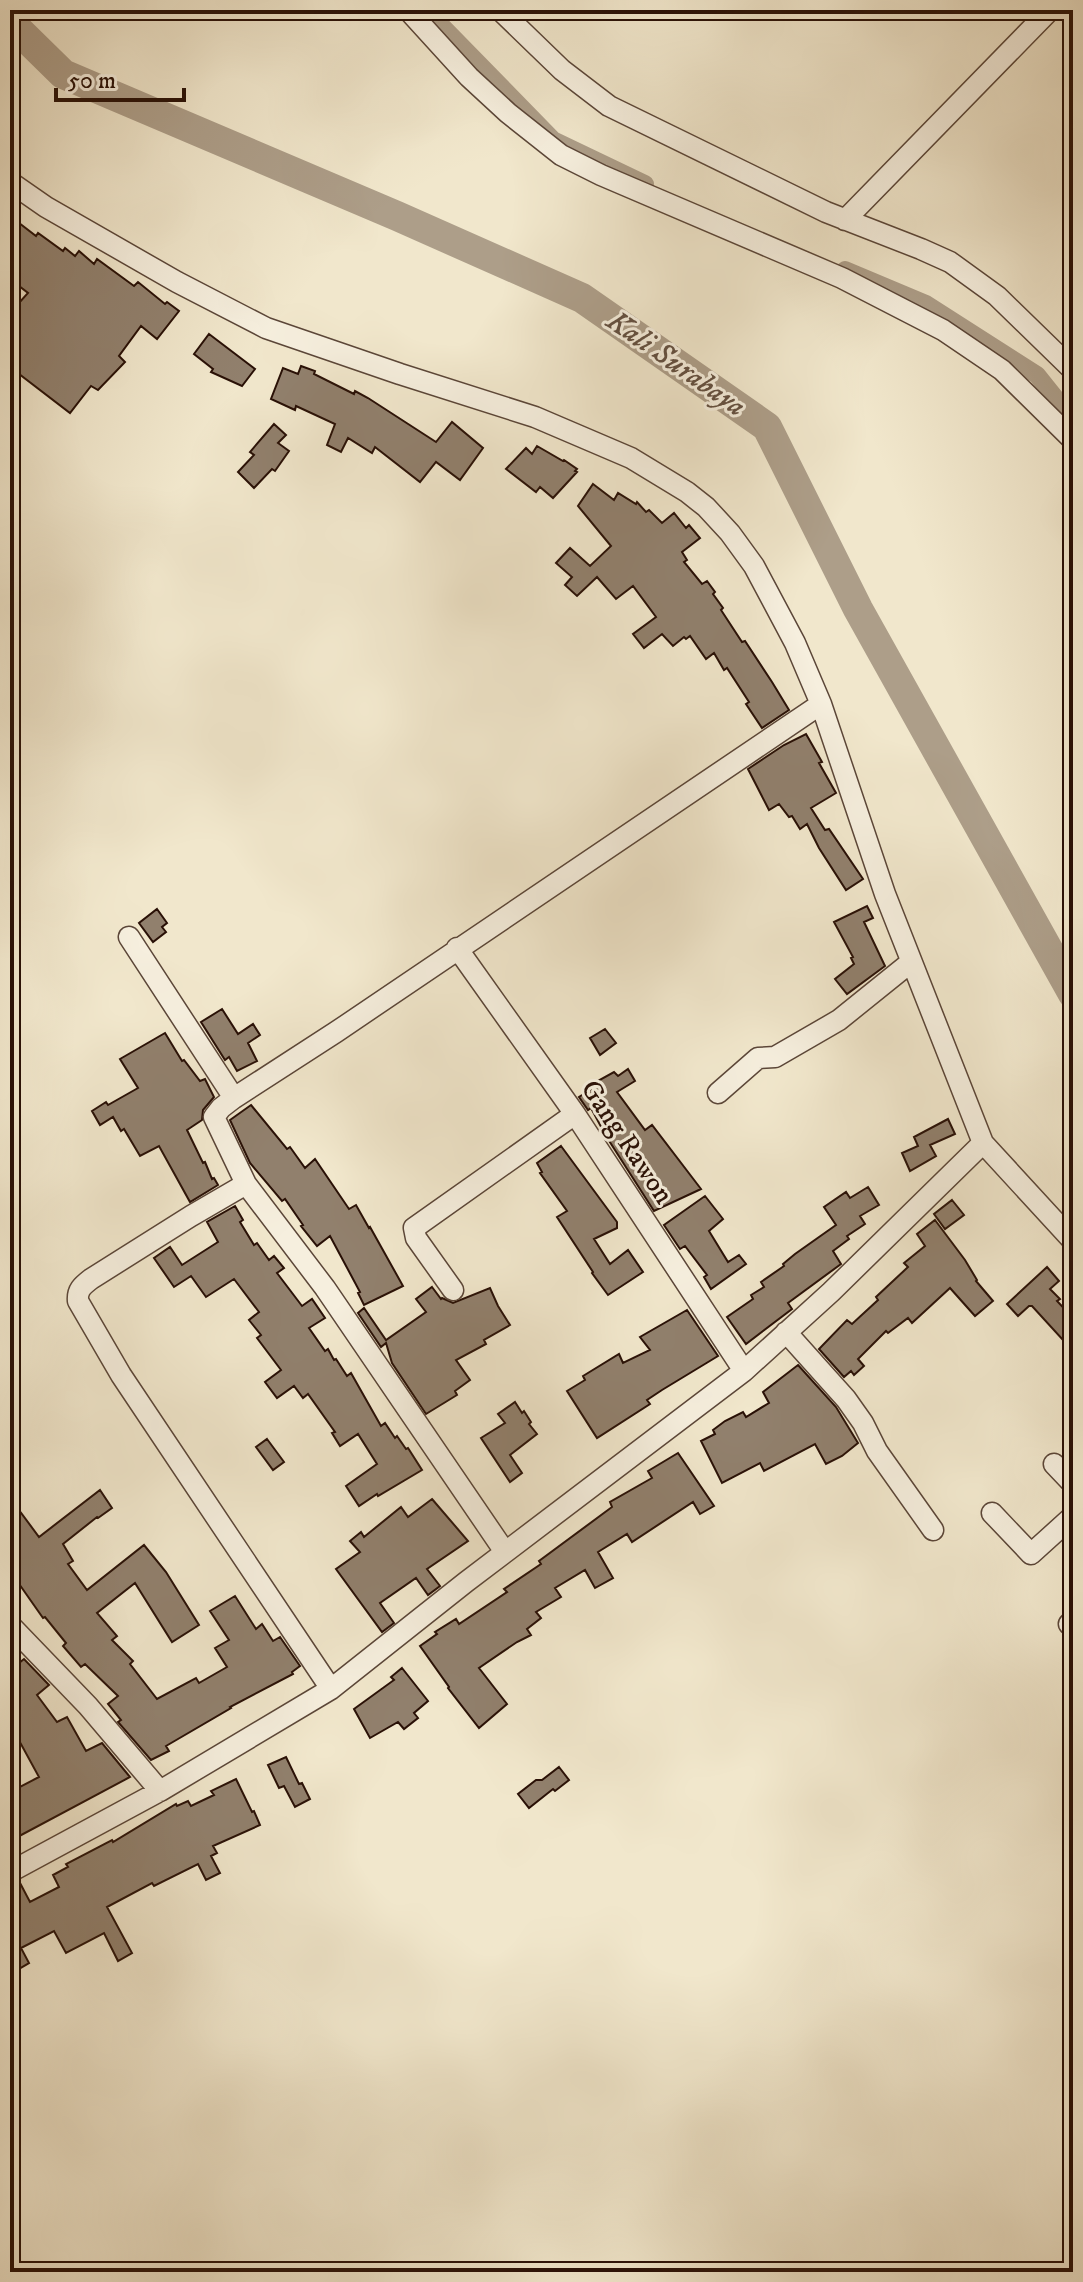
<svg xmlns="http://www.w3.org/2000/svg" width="1083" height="2282" viewBox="0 0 1083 2282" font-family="'IM FELL DW Pica',serif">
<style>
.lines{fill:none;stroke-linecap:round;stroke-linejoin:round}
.canal{stroke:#ad9e89;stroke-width:18}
.river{stroke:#ad9e89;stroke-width:30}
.building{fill:#91806d;stroke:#291006;stroke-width:2}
.minor-casing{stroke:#5b4638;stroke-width:23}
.minor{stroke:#f6efde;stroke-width:20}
.labels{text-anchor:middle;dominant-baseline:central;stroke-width:6;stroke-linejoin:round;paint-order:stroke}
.street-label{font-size:28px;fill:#291006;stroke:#f6efde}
.water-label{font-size:30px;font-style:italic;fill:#645041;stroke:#f6efde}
</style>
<rect width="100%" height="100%" fill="#f1e7cc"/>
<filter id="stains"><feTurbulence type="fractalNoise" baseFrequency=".0025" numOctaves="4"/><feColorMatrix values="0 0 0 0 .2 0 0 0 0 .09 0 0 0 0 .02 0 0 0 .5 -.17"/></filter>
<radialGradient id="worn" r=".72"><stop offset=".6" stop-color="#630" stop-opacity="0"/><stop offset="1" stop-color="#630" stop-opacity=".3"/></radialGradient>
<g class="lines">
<path class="canal" d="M426,10l127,130 92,44
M845,270l81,34 111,71 36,45"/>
<path class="river" d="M10,22l53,52 334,142 185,82 185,129 91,182 215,385"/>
</g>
<path class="building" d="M10,216l26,20 2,-3 25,18 2,-3 10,8 4,-5 15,13 3,-5 37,27 4,-4 27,22 2,-2 12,9 -22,28 -16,-13 -22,30 6,6 -27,28 -7,-4 -21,27 -60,-46v-54l18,-20 -18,-14z
M209,334l46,35 -13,17 -31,-14 2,-3 -19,-15z
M301,366l14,5 -1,3 40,20 1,-3 13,7 68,44 16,-20 31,26 -23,32 -24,-18 -16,20 -45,-35 -3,6 -24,-15 -7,14 -14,-7 8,-21 -39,-18 -1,4 -24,-11 12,-31 15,6z
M274,424l12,11 -8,8 11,8 -14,20 -3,-2 -18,19 -16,-16 16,-17 -4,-3z
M537,446l26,15 1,-1 13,9 -2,2 2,1 -24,26 -13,-11 -4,5 -30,-23 20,-21 6,6z
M593,484l21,16 4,-7 18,11 1,-2 9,10 3,-2 13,13 12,-10 12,15 3,-3 11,13 -18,14 5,8 -3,2 18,22 5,-3 8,11 -2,2 10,14 -2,2 21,32 3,-1 27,41 17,28 -27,18 -16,-24 3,-2 -22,-34 -3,2 -10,-17 -8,6 -16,-23 -4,3 -2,-2 -11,9 -11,-12 -18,14 -11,-14 23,-17 -23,-31 -17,13 -19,-22 -20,19 -12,-11 7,-8 -16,-14 14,-15 20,18 21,-20 -33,-40z
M806,734l16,28 -3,1 17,30 -25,15 14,22 4,-1 34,50 -17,11 -27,-42 -12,-24 -7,5 -8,-13 -3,1 -10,-13 -10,6 -21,-41 36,-24z
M867,906l6,12 -9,4 21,44 -38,28 -12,-15 19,-15 -3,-6 2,-1 -19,-35z
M157,909l10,14 -5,4 4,5 -13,10 -14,-19z
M222,1009l16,25 15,-10 7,11 -12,8 9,18 -20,10 -8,-14 -4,3 -24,-38z
M605,1029l11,14 -16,12 -10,-17z
M165,1033l17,28 2,-1 16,21 5,-2 9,18 -11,13 -1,10 -15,10 16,33 2,-1 7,17 2,-1 4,7 -28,17 -31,-56 -19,10 -16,-27 -3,2 -8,-14 -13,8 -8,-14 14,-9 2,3 30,-17 -18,-29z
M628,1069l7,12 -18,11 28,38 7,-5 49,64 -47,22 -48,-75 -15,-28 -3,2 -9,-13 17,-11 -2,-3 20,-11 4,4z
M251,1105l36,44 3,-2 15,21 10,-9 34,50 7,-4 13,23 1,-1 33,59 -39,19 -6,-12 2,-1 -30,-56 -13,10 -16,-20 2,-1 -18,-26 -3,2 -32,-38 -20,-43z
M948,1119l7,15 -25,11 6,11 -26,15 -8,-18 16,-7 -4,-9z
M561,1146l56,76v6l-23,11 16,25 18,-14 15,22 -35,23 -16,-22 1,-1 -36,-55 10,-6 -27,-38 2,-1 -5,-9z
M868,1187l11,18 -19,11 5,8 -18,12 2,3 -16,12 8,13 -53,39 4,6 -46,35 -19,-27 26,-18 -2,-4 13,-8 -3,-5 23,-16 -1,-2 12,-10 41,-29 -12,-18 22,-15 4,6z
M705,1196l18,23 -14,12 19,31 11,-7 7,9 -35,25 -7,-12 3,-2 -22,-29 -5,3 -16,-24z
M952,1200l12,15 -19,14 -11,-15z
M235,1206l8,14 -3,2 14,23 3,-2 12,17 5,-4 10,12 -7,5 25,33 10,-7 13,19 -16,10 16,23 3,-2 6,11 2,-1 11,17 4,-3 30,53 4,-3 10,15 2,-2 9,13 2,-1 14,22 -44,26 -1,-2 -18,12 -13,-20 31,-22 -19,-30 -18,12 -8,-13 3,-1 -27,-38 -5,4 -9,-12 -17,12 -12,-16 16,-12 -24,-32 4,-3 -12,-15 10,-8 -25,-33 -28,18 -15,-21 -17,11 -20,-29 16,-11 12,18 36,-23 -11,-20z
M935,1220l30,40 12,20 -1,1 17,20 -18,15 -25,-28 -38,35 -4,-5 -20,15 -2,-2 -28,28 6,7 -10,9 -3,-4 -7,6 -25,-28 28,-29 5,4 26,-24 -2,-3 32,-30 -4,-4 21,-17 -8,-12z
M1047,1267l12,14 -9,8 10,10 -3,2 16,17v33l-41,-45h-3l-11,10 -11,-12z
M432,1287l9,12 1,-1 11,5 37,-15 8,18 12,19 -26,15 2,4 -30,16 14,20 -15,11 2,4 -31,19 -34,-51 -6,-20 -5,4 -23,-34 6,-5 22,32 40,-28 -10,-13z
M687,1310l31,46 -56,34 -15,10 3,4 -53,34 -30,-47 18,-11 -2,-4 36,-22 4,9 27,-13 -10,-13z
M798,1365l38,42 22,36 -16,13 -16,8 -11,-20 -51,27 -4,-8 -38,20 -21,-42 14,-7 -2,-4 12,-9 18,-9 3,5 23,-14 -6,-11z
M515,1402l7,11 2,-2 7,11 -2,2 8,10 -27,21 12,18 -12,9 -29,-44 24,-15 -7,-9z
M267,1439l17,23 -11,8 -17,-23z
M678,1453l36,53 -14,8 -7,-12 -61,40 -5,-8 -29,18 15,26 -18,10 -10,-18 -30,18 6,9 -25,15 5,6 -14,11 4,6 -14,7 -38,26 28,36 -28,24 -31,-40 1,-1 -29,-41 17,-12 -2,-2 21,-13 3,5 48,-32 -3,-3 37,-25 -2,-3 73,-54 -2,-5 42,-24 -4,-7z
M100,1490l12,18 -14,10 -1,-1 -34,27 10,17 -5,3 19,26 57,-45 22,27 33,53 -27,17 -37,-59 -38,30 20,23 -5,4 21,21 -3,3 27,35 39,-21 3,5 28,-16 -12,-19 14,-8 -19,-29 25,-15 21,33 6,-5 11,17 7,-4 20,29 -8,6 1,2 -63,33 1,1 -65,38 3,5 -18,9 -33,-38 3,-2 -13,-16 10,-8 -33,-32 -4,3 -18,-21 3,-3 -21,-26 -2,1 -33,-47v-73l29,39z
M432,1499l36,42 -41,28 13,17 -12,9 -12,-17 -36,25 14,20 -12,9 -46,-63 24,-17 -10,-11 11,-9 3,5 37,-30 7,10z
M10,1652l9,11 5,-4 25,26 -12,10 20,27 10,-5 19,34 16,-8 28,34 -120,64v-49l29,-15 -29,-53z
M402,1668l26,33 -14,12 4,5 -14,11 -6,-7 -28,16 -16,-29 40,-29 -3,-3z
M286,1757l13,27 3,-1 8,16 -15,8 -11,-21 -5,2 -11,-23z
M559,1767l10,13 -14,11 -2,-2 -24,19 -11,-14 18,-14h6z
M236,1779l16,33 2,-1 6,14 -47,21 4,7 -6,3 9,17 -14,7 -8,-16 -44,22 -2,-3 -45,24 25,46 -14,8 -14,-28 -38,20 -12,-22 -33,17 8,15 -12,7 -2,-4 -5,3v-80l10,-6 10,19 29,-15 -6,-12 15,-8 -2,-3 46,-24 1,2 63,-38 1,2 11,-5 3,5 23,-11 -3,-4z"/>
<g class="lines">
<defs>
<path id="minor" d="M408,10l61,67 39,36 53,42 40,20 241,103 101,52 59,40 71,70
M500,10l62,60 47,36 217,106 95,37 29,13 47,34 76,74
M10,182l36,25 131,75 89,46 134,46 135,43 96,41 56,34 19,15 24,26 24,33 41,77 26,61 64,190 98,249 90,98
M845,220l205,-210
M129,937l105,161
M457,948l118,166 169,257
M718,1093l40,-35 17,-1 64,-37 72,-58
M246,1184l-55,32 -100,63c-9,7 -14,11 -13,22l43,74 210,314
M453,1290l-37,-52 -2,-10 161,-114
M786,1332l60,67 17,24 14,28 56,79
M1054,1464l19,20
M992,1513l39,41 42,-38
M505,1552l-180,-264 -79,-104 -32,-67 7,-9 13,-10 102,-66 485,-328
M1069,1624l4,-4
M10,1625l78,81 72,85
M10,1872l150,-81 171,-102 135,-107 278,-211 87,-79 152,-149"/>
</defs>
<use href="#minor" class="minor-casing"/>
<use href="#minor" class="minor"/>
</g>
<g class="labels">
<g class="street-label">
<text transform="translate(627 1142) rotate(56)">Gang Rawon</text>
</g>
<g class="water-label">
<text transform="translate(676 364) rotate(35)">Kali Surabaya</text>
</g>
</g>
<rect width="1083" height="2282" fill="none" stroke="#f1e7cc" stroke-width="40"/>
<rect x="12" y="12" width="1059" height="2258" fill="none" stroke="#291006" stroke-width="4"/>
<rect x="20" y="20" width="1043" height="2242" fill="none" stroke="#291006" stroke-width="2"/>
<path d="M56 88v12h128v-12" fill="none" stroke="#291006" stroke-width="4"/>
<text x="68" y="88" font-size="24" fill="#291006" stroke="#f6efde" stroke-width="6" paint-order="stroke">50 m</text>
<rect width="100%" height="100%" filter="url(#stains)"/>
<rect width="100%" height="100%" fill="url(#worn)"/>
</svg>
